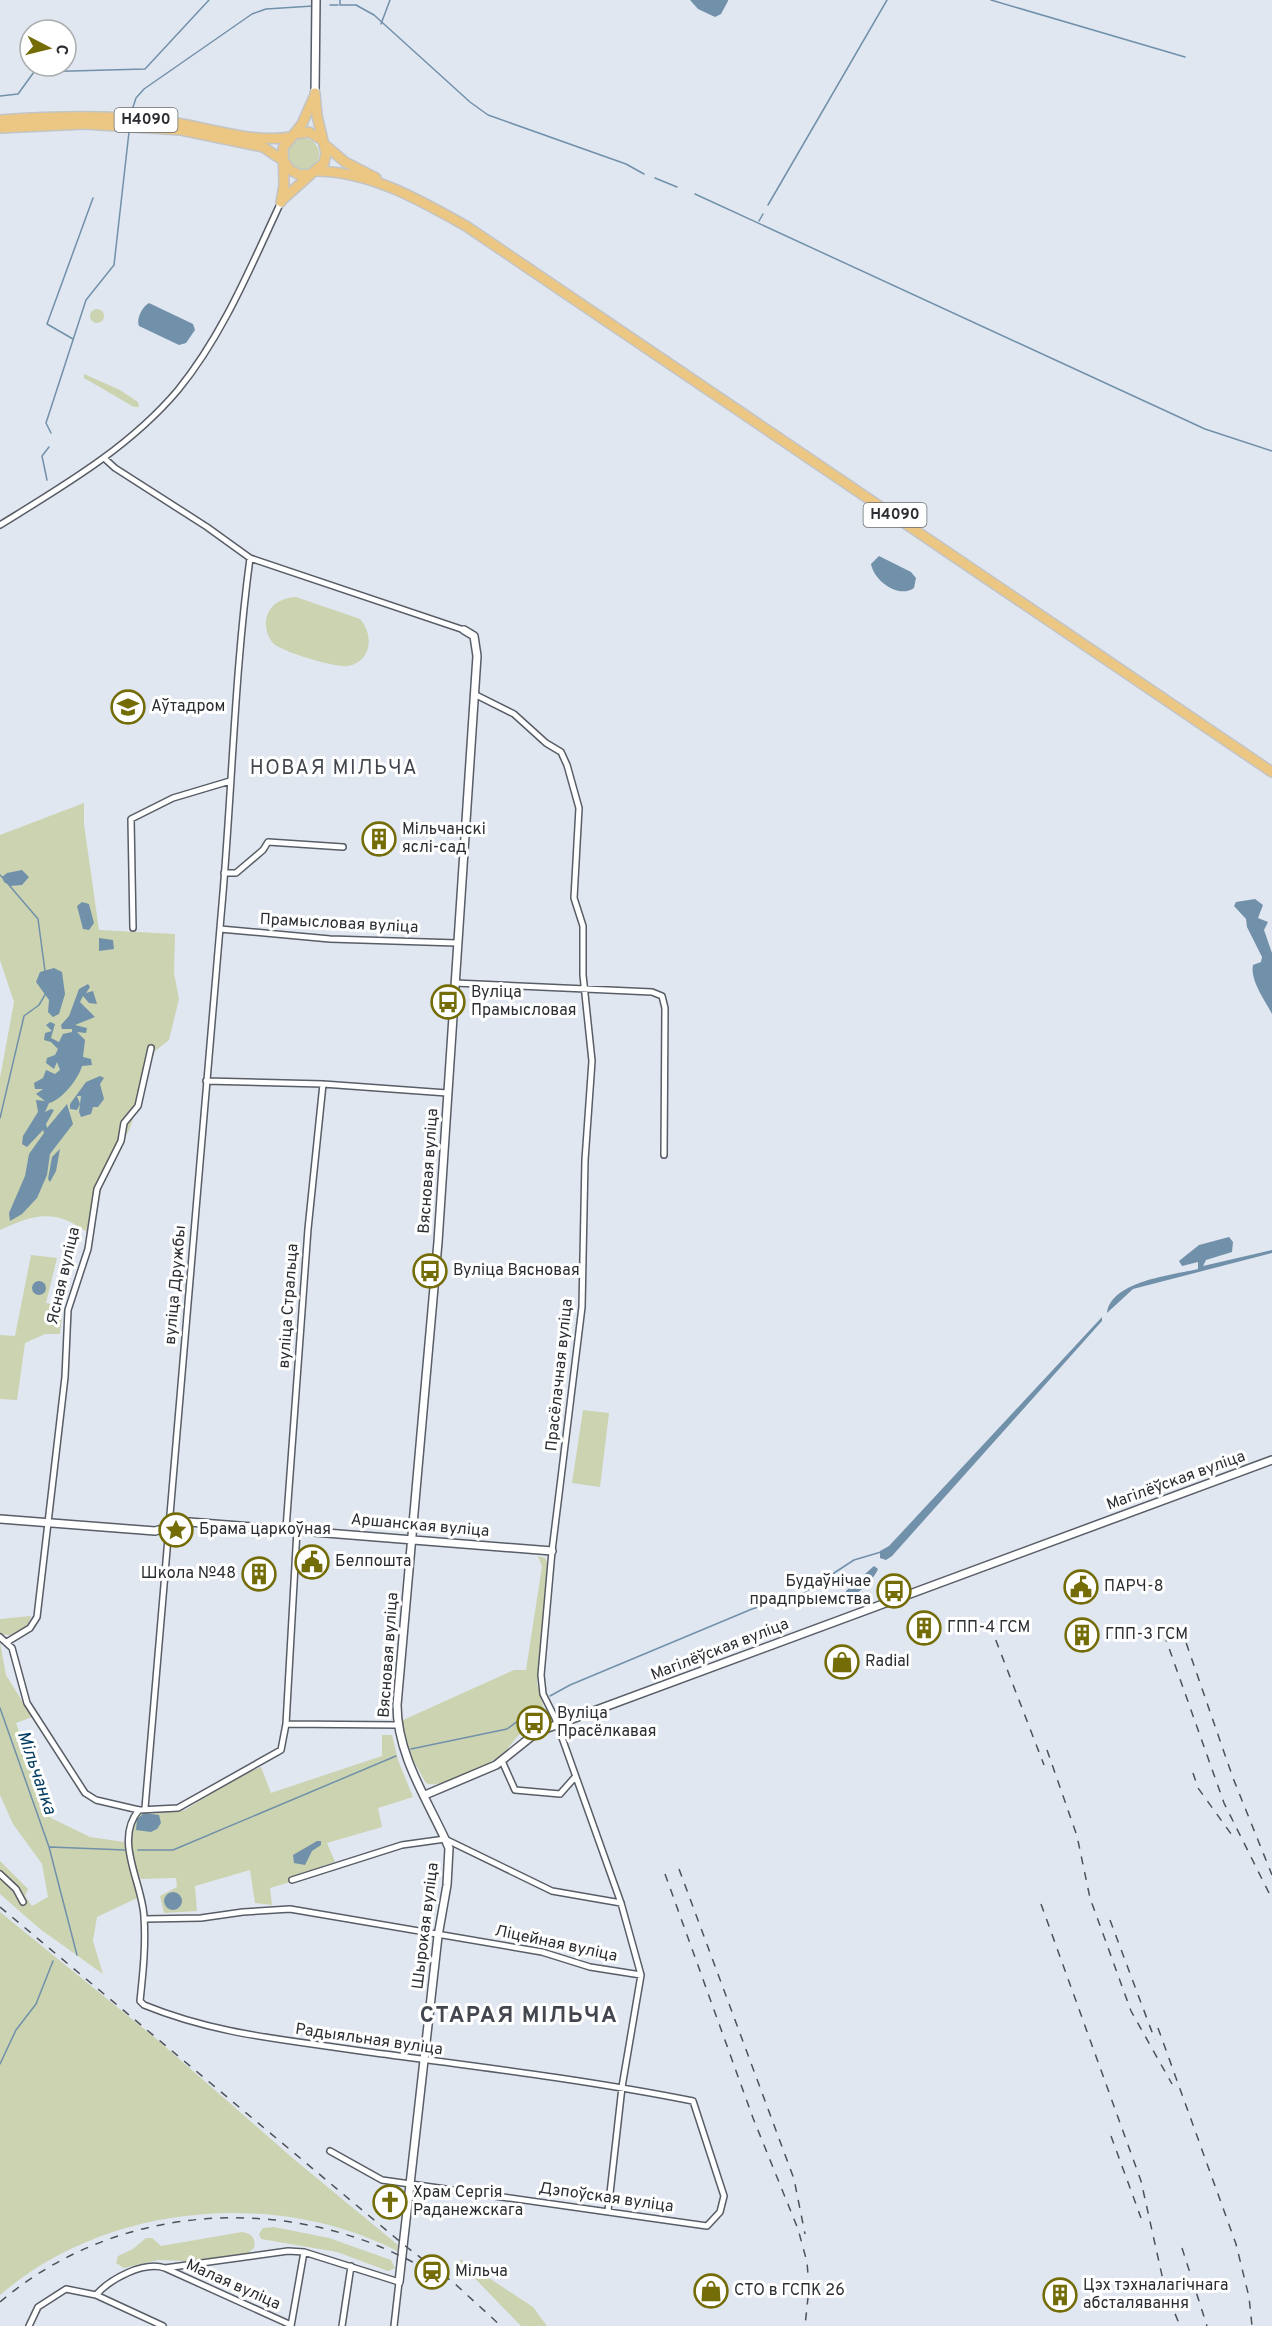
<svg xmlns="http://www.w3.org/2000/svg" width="1272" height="2326" viewBox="0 0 1272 2326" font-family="Overpass,sans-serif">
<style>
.green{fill:#cbd3b0}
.water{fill:#7190aa}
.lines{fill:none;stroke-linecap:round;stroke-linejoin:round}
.stream{stroke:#7190aa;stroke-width:1.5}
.minor-casing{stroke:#585d66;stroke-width:8}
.tertiary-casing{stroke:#585d66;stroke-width:10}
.primary-casing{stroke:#c3c4c5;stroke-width:12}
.minor{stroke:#fff;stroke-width:5}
.tertiary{stroke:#fff;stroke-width:7}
.primary{stroke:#ebc783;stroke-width:9}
.rail{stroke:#4e5157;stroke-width:1.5;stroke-dasharray:8 8;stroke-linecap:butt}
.labels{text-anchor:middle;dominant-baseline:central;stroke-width:6;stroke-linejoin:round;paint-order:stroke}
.shield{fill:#fff;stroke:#6a6c6f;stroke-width:1.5}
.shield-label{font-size:15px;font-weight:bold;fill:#2a2d31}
.poi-label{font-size:16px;fill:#2a2d31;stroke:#fff;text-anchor:start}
.street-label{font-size:16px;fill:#2a2d31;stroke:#fff}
.water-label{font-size:18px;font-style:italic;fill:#053e62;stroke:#fff}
.quarter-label{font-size:20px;letter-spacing:1.5px;fill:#42474f;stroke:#fff}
.district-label{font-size:22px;font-weight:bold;letter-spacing:1.5px;fill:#42474f;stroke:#fff}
</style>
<rect width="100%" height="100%" fill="#e0e7f1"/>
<path class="green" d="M287 154a16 16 0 1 1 32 0a16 16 0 1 1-32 0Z
M90 316a7 7 0 1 1 14 0a7 7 0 1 1-14 0Z
M84,374l36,16 18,12 1,5h-5l-50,-29z
M296,597l64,22c14,16 12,42 -12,47 -12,2 -66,-14 -75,-23 -6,-7 -9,-18 -6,-27 4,-13 16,-18 29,-19z
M84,803v21l15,106 76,4 -1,39 5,26 -10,41 -14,11 -25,77 -27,53 -10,52c-11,-2 -15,-8 -25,-12 -25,-11 -46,-1 -68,9v-152l14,-76 -14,-42v-125z
M31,1255l26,3 -11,45 17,3 -3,28h-15l-20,9 -8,57 -17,-1v-64l15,1z
M583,1410l26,3 -9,74 -28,-4z
M538,1556l7,2 3,6 -11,119 9,33c-5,6 -13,7 -20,12 -10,8 -16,20 -26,28 -14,10 -60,34 -74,27l-13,-23 -12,-39 113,-51h12l16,-104z
M31,1616c-3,15 -17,23 -31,17v-14z
M0,1642l6,33 26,42 -16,6 35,95 39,19 34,5 13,56 -40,19 -4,24 10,33 -63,-45 -40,-35v-33l28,28 -3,7 7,10 16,-9 -6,-33 -29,-40 -13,-29z
M382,1735h10l6,25 15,37 -35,11 4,19 -55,16 8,19 -45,15v5l-20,6 2,17 -17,-2 -5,-33 -55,16 2,25 -33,2 -4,-17 17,-9 -1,-9 -35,1c-10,-19 -15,-46 -1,-65l10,-3 22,1 13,-2 51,-32 25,-11 10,26 111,-37z
M0,1912l154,125 142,124 102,84 -1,6c-123,-63 -292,-47 -397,44z
M274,2227l55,11 62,22 4,8 -7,3 -51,-19 -76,-13 -2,-5 4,-6z
M242,2232c9,1 14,6 12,16l-7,6 -62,7 -27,-1 -34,8 -8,-5 2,-7 15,-7 13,-11h6l9,8z
M460,2259l73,48 14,19h-26l-60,-62z"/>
<path class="water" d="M690,0h38v1l-7,13 -6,3 -17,-8z
M149,303l44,21 2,6 -9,13 -7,2 -40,-19c-3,-7 3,-19 10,-23z
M879,556l32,16 5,6 -2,10c-15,11 -40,-7 -43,-24z
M22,870l7,7 -7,8 -12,1 -6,-4 -2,-5 5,-4z
M1255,899l8,6 -5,13 10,4 -4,8 8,23v61c-7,-14 -22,-33 -19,-49l8,-3 1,-5 -15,-30 -1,-8 -12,-13 2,-4z
M82,902l7,2 5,19 -5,7 -6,-1 -6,-23z
M99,938l14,2 1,9 -15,2z
M54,968l8,4 3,22 -6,20 -6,3 -5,-5 1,-12 -13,-18 4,-10z
M88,984l2,3 -4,6 7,-2 4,13 -8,-1 -6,-7 -3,6 15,15 -20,8 12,3 -1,5 -9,-1 8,8 -2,17 8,2 1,6 -10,1c-3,12 -21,35 -33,37l-4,9 6,-3 3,1 -8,14 1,4 20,-24 6,20 -23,30 -3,21 -10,23 -15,16 -12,7 -1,-8 16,-37 4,-22 15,-21 -1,-3 -16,17 -5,-3 1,-8 15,-24 -2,-12 9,1 -9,-7 7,-5h-8l-1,-6 9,-5 3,-8 9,4 5,-4 -3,-8 -3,7 -8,-6 1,-5 8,-3 3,-6 -7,-7 -7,-2 1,-7 7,-2 -6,-6 4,-3 5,2 -4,14 8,4 4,-8 9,-2v-3h-10l-1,-4 8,-9 10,-27z
M100,1076l4,2 -4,6 4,15 -6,8h-5l-2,7 -10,3 -2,-5 2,-16h-4l3,8 -3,6 -7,-1v-5l16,-22z
M60,1149l-4,22 -6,11 -2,-3 4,-22z
M1229,1237l4,5 -1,10 -26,8 -3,6 69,-16v3l-139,36 -26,24c4,-32 66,-38 91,-44v-7l-16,4 -3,-5 20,-16z
M32 1288a7 7 0 1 1 14 0a7 7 0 1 1-14 0Z
M1102,1317v4l-210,235 -6,4 -6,-2v-7l9,-5z
M874,1566l4,3c-4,10 -22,29 -32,28v-6z
M144,1813l15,2 2,8 -4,6 -6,3 -15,-2 1,-11z
M317,1841h4v4l-9,6 -7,14 -11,-2 -1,-8z
M164 1901a9 9 0 1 1 18 0a9 9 0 1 1-18 0Z"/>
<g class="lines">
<path class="stream" d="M340,0v5h16l18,10 96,87 18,13 138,49 18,10
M991,0l194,57
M330,5h8
M381,24l9,-24
M0,96l18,-2 16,-22 111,-3 64,-69
M131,113l5,-15 8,-9 108,-75 14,-5 47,-3
M655,178l22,9
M695,194l510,235 67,22
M768,205l119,-205
M759,221l4,-7
M73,339l-26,-15 46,-126
M51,433l-5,-10 40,-123 28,-35 15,-133
M47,480l-5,-24 7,-9
M0,875l4,4
M9,885l29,34 7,52
M0,1118l24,-102 15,-11 7,-12
M550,1696l20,-11 182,-76 48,-14 54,-35 27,-8
M0,1708l49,139 28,108
M411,1749l96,-20 30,-22
M50,1847l75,3
M138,1850h35l223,-94
M0,2064l16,-34 20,-26 17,-43"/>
<defs>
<path id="minor" d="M104,458l11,10 92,59 43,31 214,72
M0,525c63,-39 129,-77 178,-135 45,-55 73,-124 103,-188
M474,694l40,20 32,29 15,9 6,13 12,43 -5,90 9,28v49l9,86 -7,99 -3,147 -30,244 -11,124 2,19 12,24 66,185 20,72 -19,112 -14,124
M224,873h12l27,-23 5,-8 75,5
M133,928l-2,-109 42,-21 57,-17
M220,929l110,10 127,4
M455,983l197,9 10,4 3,12 -1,147
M206,1081l117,3 124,9
M286,1529l22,-300 15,-145
M0,1637l12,11 15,55 58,90 11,7 43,10 39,-2 103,-58 5,-26 11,-194
M7,1642l23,-14 7,-11 28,-240 3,-67 20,-61 9,-60 24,-48 3,-18 14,-17 13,-58
M286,1724l111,1
M502,1761l13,29 45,4 15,-17
M145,1808c27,-297 49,-595 76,-892 11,-119 13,-239 29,-358
M139,1810c-26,30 4,74 5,107 2,28 -1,56 -4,84l4,4c74,30 139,34 217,46 111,15 222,28 332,50l31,95 -4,16 -13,14 -325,-46 -52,-29
M0,1874l16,15 7,13
M292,1880l110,-35 43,-6 107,52 69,12
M145,1919l56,-1 42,-6 47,-3 252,43 48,15 51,8
M165,2268l126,57
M96,2295l67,31
M29,2326l9,-19 28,-18 30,6c14,-16 47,-34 69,-27l123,-17 16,1 95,30 -5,44
M291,2326l13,-74
M342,2326l9,-60"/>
<path id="tertiary" d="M315,93l1,-93
M0,1519l155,12 34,-9 363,29
M425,1795l71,-30 41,-33 735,-272
M399,2282l39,-346 9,-51 2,-37 -4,-9c-20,-43 -48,-86 -48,-134l41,-463 39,-586 -3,-20 -10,-6"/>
<path id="primary" d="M0,120c55,-4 109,-5 164,1 42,5 86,23 127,16
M0,128l84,-4 97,6 82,17 21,14 6,9 10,5 11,-1 13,-11 2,-10 -9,-37 -2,-23
M294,134l15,-2 13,8
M325,145l20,17 31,16
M318,171c53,1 102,29 148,55l806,546
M282,200l28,-25
M281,202l3,-17 -1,-37 19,-24 12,-27"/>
</defs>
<use href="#minor" class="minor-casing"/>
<use href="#tertiary" class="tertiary-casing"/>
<use href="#primary" class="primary-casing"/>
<use href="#minor" class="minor"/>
<use href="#tertiary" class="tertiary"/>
<use href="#primary" class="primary"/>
<path class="rail" d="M990,1625l54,140
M1181,1628l52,150 39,97
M1164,1634l60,169 48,96
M1047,1750l30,86 13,62 41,113 41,73
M1193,1773l5,15 36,50
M679,1869l115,310 11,55
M665,1874l88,244 45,111 9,33 2,26 -4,38
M1041,1904l100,277 24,108 15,37
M0,1907l404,338 50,38 47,43
M1110,1920l45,120
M1158,2028l78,216 13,53 3,29
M1111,2136l30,82
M1182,2248l25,78
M0,2302c116,-99 286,-110 418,-37"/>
</g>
<defs>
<symbol id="school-ring" viewBox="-11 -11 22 22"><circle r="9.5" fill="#fff" stroke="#736c07" stroke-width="1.5"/><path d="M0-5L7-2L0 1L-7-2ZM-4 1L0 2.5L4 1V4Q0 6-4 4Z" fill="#736c07"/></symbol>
<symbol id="building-ring" viewBox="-11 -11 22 22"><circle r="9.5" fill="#fff" stroke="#736c07" stroke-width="1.5"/><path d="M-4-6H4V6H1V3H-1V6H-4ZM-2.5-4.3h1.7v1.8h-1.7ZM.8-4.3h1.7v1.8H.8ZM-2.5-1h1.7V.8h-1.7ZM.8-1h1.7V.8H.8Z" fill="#736c07"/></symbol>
<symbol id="bus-ring" viewBox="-11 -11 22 22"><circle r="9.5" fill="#fff" stroke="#736c07" stroke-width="1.5"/><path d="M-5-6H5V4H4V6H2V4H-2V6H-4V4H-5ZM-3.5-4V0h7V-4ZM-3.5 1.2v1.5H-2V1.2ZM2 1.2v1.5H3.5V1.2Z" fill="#736c07"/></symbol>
<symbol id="sight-ring" viewBox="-11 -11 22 22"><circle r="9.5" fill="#fff" stroke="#736c07" stroke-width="1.5"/><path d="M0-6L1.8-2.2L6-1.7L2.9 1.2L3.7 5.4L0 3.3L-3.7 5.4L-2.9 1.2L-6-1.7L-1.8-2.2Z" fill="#736c07"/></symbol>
<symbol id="civic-ring" viewBox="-11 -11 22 22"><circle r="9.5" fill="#fff" stroke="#736c07" stroke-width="1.5"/><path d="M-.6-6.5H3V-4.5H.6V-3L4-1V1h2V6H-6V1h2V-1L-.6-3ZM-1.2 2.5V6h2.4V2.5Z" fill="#736c07"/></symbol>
<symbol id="shop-ring" viewBox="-11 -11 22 22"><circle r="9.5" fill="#fff" stroke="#736c07" stroke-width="1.5"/><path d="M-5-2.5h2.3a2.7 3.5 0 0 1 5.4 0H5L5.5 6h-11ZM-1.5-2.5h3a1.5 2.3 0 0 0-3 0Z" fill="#736c07"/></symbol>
<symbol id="church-ring" viewBox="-11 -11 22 22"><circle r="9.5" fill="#fff" stroke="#736c07" stroke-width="1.5"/><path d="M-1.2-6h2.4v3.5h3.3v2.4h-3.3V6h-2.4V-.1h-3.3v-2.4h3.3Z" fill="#736c07"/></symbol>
<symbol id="station-ring" viewBox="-11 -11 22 22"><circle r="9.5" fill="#fff" stroke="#736c07" stroke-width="1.5"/><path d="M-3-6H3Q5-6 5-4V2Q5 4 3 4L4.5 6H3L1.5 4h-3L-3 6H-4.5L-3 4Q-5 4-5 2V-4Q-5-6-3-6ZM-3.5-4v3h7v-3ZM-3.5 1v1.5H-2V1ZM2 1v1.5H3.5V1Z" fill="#736c07"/></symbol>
</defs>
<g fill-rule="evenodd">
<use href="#school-ring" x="109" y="688" width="38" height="38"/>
<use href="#building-ring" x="360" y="820" width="38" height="38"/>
<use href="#bus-ring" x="429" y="983" width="38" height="38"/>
<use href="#bus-ring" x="411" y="1252" width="38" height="38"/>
<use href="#sight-ring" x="157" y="1511" width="38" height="38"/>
<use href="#civic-ring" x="293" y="1543" width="38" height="38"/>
<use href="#building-ring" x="240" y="1555" width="38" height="38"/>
<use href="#civic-ring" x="1062" y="1568" width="38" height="38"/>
<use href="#bus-ring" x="875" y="1572" width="38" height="38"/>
<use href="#building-ring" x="905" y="1609" width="38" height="38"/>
<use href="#building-ring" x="1063" y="1616" width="38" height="38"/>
<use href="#shop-ring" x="823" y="1643" width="38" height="38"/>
<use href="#bus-ring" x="515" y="1704" width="38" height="38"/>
<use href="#church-ring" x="371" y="2183" width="38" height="38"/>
<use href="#station-ring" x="413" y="2253" width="38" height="38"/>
<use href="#shop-ring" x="692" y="2272" width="38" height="38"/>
<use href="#building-ring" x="1041" y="2276" width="38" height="38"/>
</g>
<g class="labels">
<g class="shield">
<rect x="114.5" y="108" width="63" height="24" rx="4.5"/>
<rect x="863.5" y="503" width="63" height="24" rx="4.5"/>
</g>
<g class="shield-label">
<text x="146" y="120">Н4090</text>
<text x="895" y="515">Н4090</text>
</g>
<g class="poi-label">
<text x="151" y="707">Аўтадром</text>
<text x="402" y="830">Мільчанскі<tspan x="402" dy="18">яслі-сад</tspan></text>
<text x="471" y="993">Вуліца<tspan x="471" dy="18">Прамысловая</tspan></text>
<text x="453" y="1271">Вуліца Вясновая</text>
<text x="199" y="1530">Брама царкоўная</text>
<text x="335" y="1562">Белпошта</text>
<text x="236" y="1574" text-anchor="end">Школа №48</text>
<text x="871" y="1582" text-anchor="end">Будаўнічае<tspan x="871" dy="18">прадпрыемства</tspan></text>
<text x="1104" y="1587">ПАРЧ-8</text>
<text x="947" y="1628">ГПП-4 ГСМ</text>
<text x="1105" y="1635">ГПП-3 ГСМ</text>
<text x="865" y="1662">Radial</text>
<text x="557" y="1714">Вуліца<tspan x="557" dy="18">Прасёлкавая</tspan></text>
<text x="413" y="2193">Храм Сергія<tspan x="413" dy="18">Раданежскага</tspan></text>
<text x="455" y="2272">Мільча</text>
<text x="1083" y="2286">Цэх тэхналагічнага<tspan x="1083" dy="18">абсталявання</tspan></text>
<text x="734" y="2291">СТО в ГСПК 26</text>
</g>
<g class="street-label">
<text transform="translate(339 924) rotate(3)">Прамысловая вуліца</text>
<text transform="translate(429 1171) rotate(-86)">Вясновая вуліца</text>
<text transform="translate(64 1276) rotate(-77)">Ясная вуліца</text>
<text transform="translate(176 1285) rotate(-85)">вуліца Дружбы</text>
<text transform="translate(289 1306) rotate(-86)">вуліца Стральца</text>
<text transform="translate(560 1375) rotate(-84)">Прасёлачная вуліца</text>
<text transform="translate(1176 1481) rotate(-20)">Магілёўская вуліца</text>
<text transform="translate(420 1526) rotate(5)">Аршанская вуліца</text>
<text transform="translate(720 1650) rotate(-21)">Магілёўская вуліца</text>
<text transform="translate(389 1655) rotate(-86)">Вясновая вуліца</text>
<text transform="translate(426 1926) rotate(-83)">Шырокая вуліца</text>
<text transform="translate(556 1944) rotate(12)">Ліцейная вуліца</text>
<text transform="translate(369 2040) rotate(8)">Радыяльная вуліца</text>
<text transform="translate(606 2198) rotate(8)">Дэпоўская вуліца</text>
<text transform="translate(233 2285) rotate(24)">Малая вуліца</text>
</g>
<g class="water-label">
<text transform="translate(36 1773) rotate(71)">Мільчанка</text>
</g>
<g class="quarter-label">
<text x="334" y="769">НОВАЯ МІЛЬЧА</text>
</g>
<g class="district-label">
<text x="519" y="2016">СТАРАЯ МІЛЬЧА</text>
</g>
</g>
<g transform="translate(48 48) rotate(97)"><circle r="28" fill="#ffffff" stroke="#aaabad" stroke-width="1.5"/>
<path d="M0-4.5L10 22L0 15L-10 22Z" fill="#736c07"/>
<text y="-9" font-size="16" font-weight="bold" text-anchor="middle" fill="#2a2d31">С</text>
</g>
</svg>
